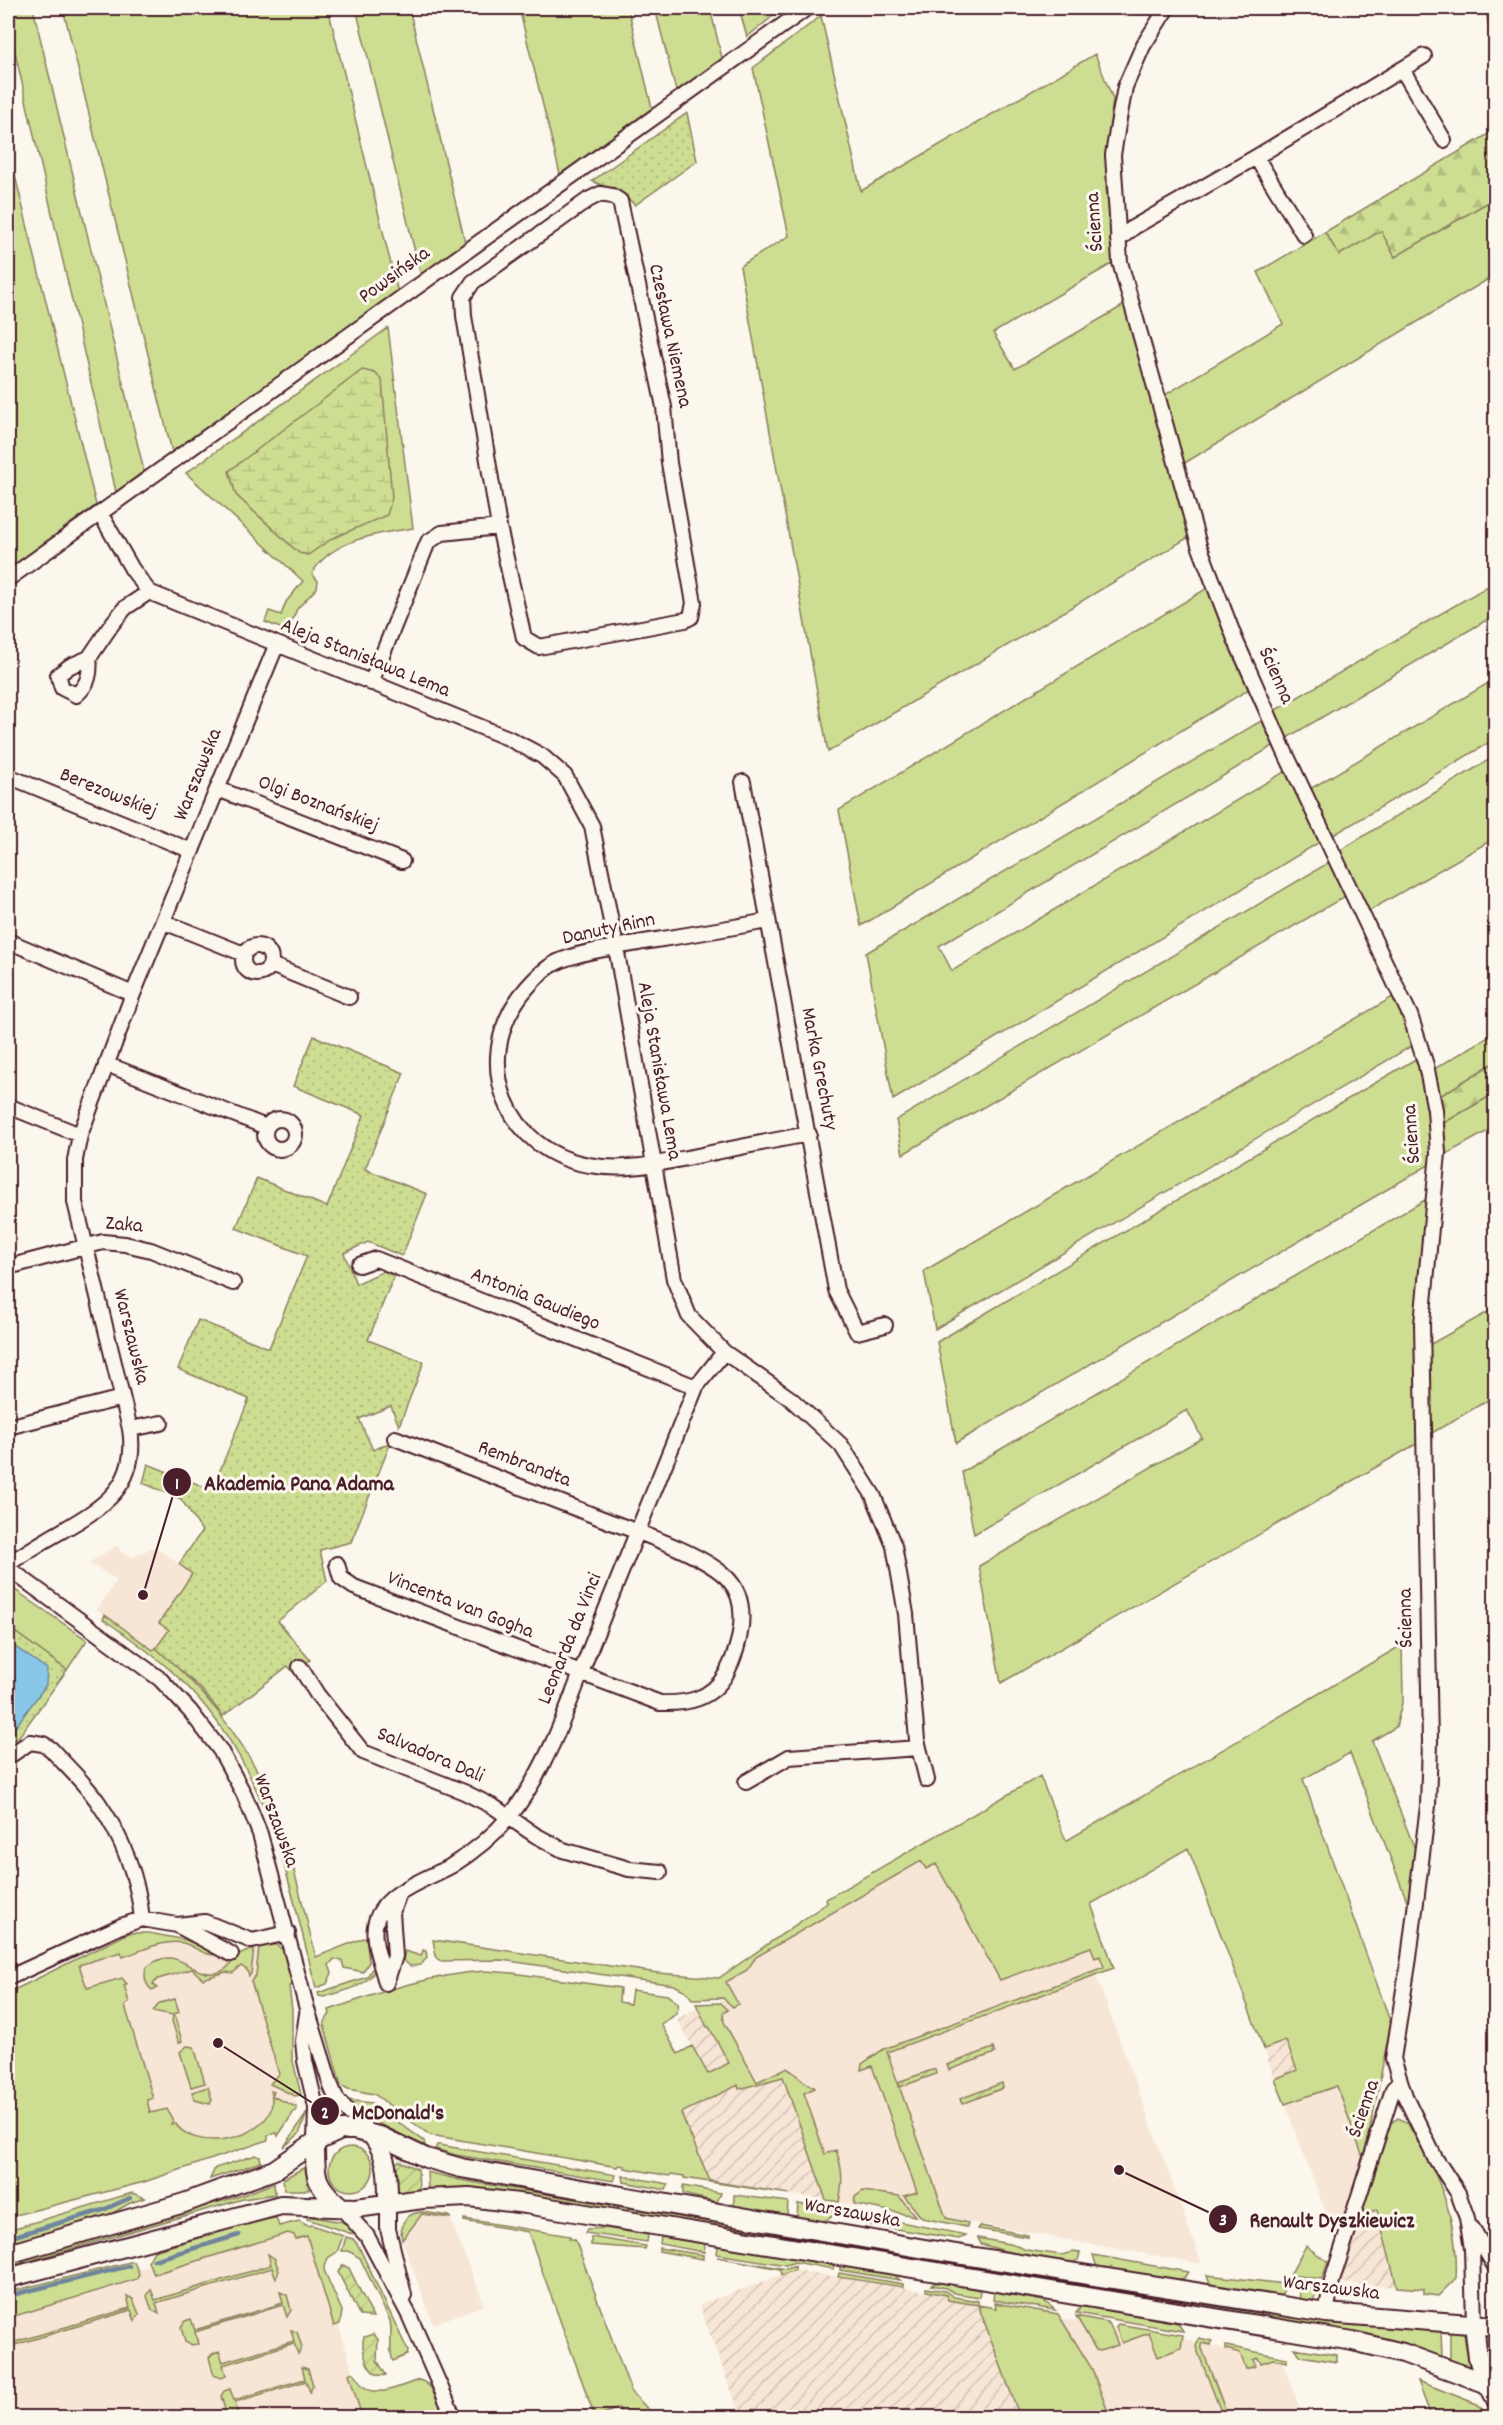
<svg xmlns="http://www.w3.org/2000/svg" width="1503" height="2425" viewBox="0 0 1503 2425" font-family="Dekko,sans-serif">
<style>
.built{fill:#f7e5d5}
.industrial{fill:url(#industrial-furrows)}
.grass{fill:#cdde92;stroke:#8c7e5e;stroke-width:1.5}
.forest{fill:url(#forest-firs);stroke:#8c7e5e;stroke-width:1.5}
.wetland{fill:url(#wetland-marsh);stroke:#8c7e5e;stroke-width:1.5}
.park{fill:url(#park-dots);stroke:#8c7e5e;stroke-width:1.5}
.garden{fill:url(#garden-furrows);stroke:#8c7e5e;stroke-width:1.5}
.water{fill:#89c7e9;stroke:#70849d;stroke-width:1.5}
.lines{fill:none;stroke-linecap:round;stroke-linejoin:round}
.stream{stroke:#70849d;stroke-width:4.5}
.minor-casing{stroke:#4a1f2b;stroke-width:18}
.secondary-casing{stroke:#4a1f2b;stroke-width:22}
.minor{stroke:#fbf7ec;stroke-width:14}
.secondary{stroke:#fbf7ec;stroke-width:18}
.labels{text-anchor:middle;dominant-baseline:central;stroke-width:6;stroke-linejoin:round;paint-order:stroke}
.street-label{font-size:21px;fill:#4a1f2b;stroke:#fbf7ec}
.leader{fill:none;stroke:#4a1f2b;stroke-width:2}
.callout-dot{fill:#4a1f2b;stroke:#fbf7ec;stroke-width:2}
.mark-label{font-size:18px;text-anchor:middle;font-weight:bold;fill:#fff}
.callout-label{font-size:22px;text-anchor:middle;font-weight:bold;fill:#4a1f2b;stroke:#fbf7ec;stroke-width:6;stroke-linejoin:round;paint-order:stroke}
</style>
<defs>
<pattern id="industrial-furrows" width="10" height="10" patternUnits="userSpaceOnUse" patternTransform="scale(1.5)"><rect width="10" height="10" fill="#f7e5d5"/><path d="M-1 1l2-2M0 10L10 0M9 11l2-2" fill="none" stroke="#d5c4b7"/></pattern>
<pattern id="forest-firs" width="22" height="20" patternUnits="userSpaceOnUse" patternTransform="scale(1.5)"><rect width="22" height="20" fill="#cdde92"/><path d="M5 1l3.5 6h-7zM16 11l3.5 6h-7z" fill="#b2be7e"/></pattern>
<pattern id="wetland-marsh" width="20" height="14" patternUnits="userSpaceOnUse" patternTransform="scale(1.5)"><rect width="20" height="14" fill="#cdde92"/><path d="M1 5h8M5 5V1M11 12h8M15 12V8" fill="none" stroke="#b2be7e"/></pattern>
<pattern id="park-dots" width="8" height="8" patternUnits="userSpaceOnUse" patternTransform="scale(1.5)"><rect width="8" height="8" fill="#cdde92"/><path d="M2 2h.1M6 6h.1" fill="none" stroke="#b2be7e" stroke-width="1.8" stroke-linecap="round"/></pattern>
<pattern id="garden-furrows" width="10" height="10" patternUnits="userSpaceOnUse" patternTransform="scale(1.5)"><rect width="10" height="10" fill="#cdde92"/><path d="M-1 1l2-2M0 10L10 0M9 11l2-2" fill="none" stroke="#b2be7e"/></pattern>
</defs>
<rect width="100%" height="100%" fill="#fbf7ec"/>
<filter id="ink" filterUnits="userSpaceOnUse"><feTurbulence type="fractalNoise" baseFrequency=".0167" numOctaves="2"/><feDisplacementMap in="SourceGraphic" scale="12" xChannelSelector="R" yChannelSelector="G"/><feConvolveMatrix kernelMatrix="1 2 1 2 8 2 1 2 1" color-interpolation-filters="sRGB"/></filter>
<g filter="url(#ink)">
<path class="built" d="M117,1545l4,7 11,5 22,-10 39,26 -34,49 10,8 -15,20 -57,-40 20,-30 -28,-17z
M1040,1776l74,192 -18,8 106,288 -255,-46h-25l-96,-18 -43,-123 -44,12 -18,-69 -2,-42 108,-75 -1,-4z
M129,1933h20l37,7 31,14 18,5 12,-8 17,-5 20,85 13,79 -4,3 -15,23 -1,-3 -9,2v5l-104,35 -59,-192 -18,5 -8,-24z
M1337,2086l27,74 -28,79 -51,-135z
M422,2214l28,4 34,87 -51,19 -31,-84z
M309,2226l52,173 77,19h-430v-110l129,-39z
M1046,2316l136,22 58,15 42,8 21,56h-222z"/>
<path class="industrial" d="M699,2007l22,13 18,69 44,-12 43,123 -116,-19 -30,-69 38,-19 -41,-74z
M1286,2041l12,29 -23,9 -11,-30z
M1377,2210l20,77 -59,-4 22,-72 3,2z
M795,2270l151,25 2,5 30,5 42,112h-279l-42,-112z"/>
<path class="grass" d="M8,8h25l111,463 -28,21 -108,-470z
M63,8h265l70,285 -226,159z
M356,8h53l56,234 -44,35z
M519,8h109l24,100 -92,66z
M655,8h55l12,50 -46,33z
M739,8h44l-36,29z
M1485,8h10v63l-9,-62z
M821,16l40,175 234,-137 18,45 -6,49 -1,41 9,73 -122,71 22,36 111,-65 65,232 -363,216 -88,-486 49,-30 -36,-168z
M8,147l88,358 -88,64z
M1495,198v77l-312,189 -20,-68 120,-72 -25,-52 67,-40 14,23 42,-25 14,27z
M388,328l25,200c-34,5 -84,12 -101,46l6,7 -1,7 -20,21 -9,22 -23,-9 4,-11 12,4 5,-13 17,-21 -117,-108z
M1495,582v33l-208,123 -13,-27z
M1209,587l42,101 -390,238 -22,-116z
M1495,679v60l-163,97 -22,-47z
M1266,718l12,25 -339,203 13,25 337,-202 34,71 -430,260 -27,-147z
M1495,756v82l-126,73 -30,-60z
M1333,860l16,34 -446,260 -7,-34z
M1396,995l19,49 -480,285 -11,-58z
M1495,1033v29l-55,34 -6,-27z
M1419,1057l10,44 3,62 -476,280 -19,-101z
M1495,1093v34l-52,29 -1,-32z
M1430,1197l-12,80 -3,62 3,104 -417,240 -22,-117 223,-128 -15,-28 -213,124 -12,-62z
M1495,1308v88l-63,37 -3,-88z
M8,1585l79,55 -20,30 -59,-43z
M105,1615l48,35 3,-2c57,49 102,108 126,181 13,41 23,85 34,128l50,-20 3,25 -6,10 -19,-4 -2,-7 -8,-2 -5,6 3,8 -5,11 -11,4c-28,-109 -47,-216 -127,-300 -26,-27 -56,-48 -86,-69z
M1402,1645l1,54 -7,28 -24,14 43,108 -6,57 -59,-153 -47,26 88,244 -27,137 -27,-74 -52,18 -10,-25 22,-9 -11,-29 -22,8 -76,-201 -97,56 23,64 -227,84 59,166 22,5 -1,4 -45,-9 -18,-22 13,-4 -45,-126 -11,4 1,-6 22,-15 220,-82 -4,-11 -5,2 -4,-11 -91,33 -64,-116 -10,5 -5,-8 -165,96 -9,13 -21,12 12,22 -5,3 -10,-9 -31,1 -6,-8 -12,-6 -172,-25 -62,1 -4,-5 -3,-16 225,33 61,5 108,-75 -1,-4 214,-123 26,65z
M129,1933h20l37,7 33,14c-14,4 -23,-8 -36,-11 -19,-4 -42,8 -60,14l-2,-5 -42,13 8,23 35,-10 5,6 -3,1 5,17 -4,4 28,92 -6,2 3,13 17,-4 6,12 -2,3 4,-1c18,28 78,19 94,-9 4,-7 3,-15 2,-23l3,1 -2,4 24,11 1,3 -4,3 -15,23 -1,-3 -9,2v5l-124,42 -136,35v-224z
M272,1944c18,3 18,26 21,41l-4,1 3,24v47l9,38 -6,1 -25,-12 9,-10 -28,-93 5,-6 3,-28z
M254,1949l-3,25 -2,2 -2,-6 -6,-4 -8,7 -7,-1 -23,7 -11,-10 -34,10 -5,5 4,4 -5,2c-7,-6 -9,-15 -5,-23 31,-25 42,10 69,6 11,-2 14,-9 21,-16 5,-5 12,-6 17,-8z
M423,1950l3,1 1,6 -6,8 -11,1 -7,-6 2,-9 16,5z
M485,1971l27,2 108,15 -1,14 11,2 2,-14 35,5 11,8c2,12 -8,15 -17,21l17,30 14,-8 16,28 21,-11 -20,-36h-2l-11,-23 25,-1 7,7 -5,3 1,9 33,60 29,-14c10,4 16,15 28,19l1,1 -11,5 21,61 11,-4c7,19 7,32 3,52l-13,-2 -43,-123 -44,12 -1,-4 -57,28 29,68 79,13 -105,-16v-2l-13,-2 -1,2 -45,-8v-2l-7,-1v2l-188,-32 -56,-41 -26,-5 -7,-4 -17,-60 1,-4 5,-7 -1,-4c52,-18 100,-35 156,-39z
M175,1999l4,13 -5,2 8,27 -3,2 -7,-22 1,-6 -20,-4 7,-8z
M187,2046l7,1 11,36 -14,4 -11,-35z
M208,2087l4,13 -2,4 -15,-4 -3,-8z
M346,2100l26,3 52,38 1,5 -58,-28 -14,-8z
M332,2103l8,12 -12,5 -3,-13z
M307,2113l-8,21 -15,13z
M1398,2118l9,4c10,20 24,40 32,61 12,29 19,64 17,95l-18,18 -14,-2v-5l-27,-2 -20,-77 -15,3 -2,-2 27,-86z
M437,2145h2l177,30 -2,6 -158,-26 -21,-6z
M329 2169a22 22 0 1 1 44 0a22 22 0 1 1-44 0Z
M256,2155l4,2 1,5 -51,17 5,-11z
M305,2167l4,23h-25l-1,-11z
M427,2172l33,8 800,133 70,9 111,9 1,27 -85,-24 -849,-141 -35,-4 -45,1z
M623,2176l46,8 -3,6 -42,-8z
M274,2183l1,11 -32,5 -235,68v-5l232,-66z
M683,2186l38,7 -4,9 -34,-8z
M863,2191l36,5 16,20 -61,-12 1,-7z
M132,2193l13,5 -15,5 -24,14 -98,29v-16z
M734,2195l54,7 -1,14 -22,-2 -31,-8z
M798,2204l39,6c-10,17 -24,11 -40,8z
M423,2212l26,4 1,2 -28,-4 -20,26c-3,-16 3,-27 21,-28z
M855,2213l111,22 -7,4 -88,-14 -8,-3z
M307,2216l36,6 16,12h-7l-45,-15z
M276,2218l3,8 20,-5 9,5 4,-1 31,11 -6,16 -9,6 -4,12 18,41 -2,13 -6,2 -27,-90 -11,3 -2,-4 -6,-2 -134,41 -6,-12 6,-11 106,-31z
M464,2219l106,17 -1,3h6l56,152 24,26h-32l-4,-9 -24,9 -67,-185 -64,-11z
M980,2226l48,9v2l-50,-8z
M605,2228l43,7 -1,7 -62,-9 2,-4z
M346,2237l7,2 5,6 50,106 -1,4 -14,6c-5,-11 0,-27 -3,-40l-30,-63 -11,-7h-7z
M591,2237l55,9 -1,3 -54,-4z
M661,2237l44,7 -1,8 -44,-8z
M978,2238l36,7 12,5 36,5 10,-3 8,1 -2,7c-13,9 -81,-11 -97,-16z
M718,2246l116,19 -1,4 -38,-7 -9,3 -69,-11z
M1306,2246l22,16 -6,17 -32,-4z
M659,2248l44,7v4l-44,-8z
M268,2254l7,5 4,12 -3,7 -4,-10 -116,35 3,11 -7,-4 -5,-14 4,-7 4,11 116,-35z
M1093,2255l95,17 -4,6 -8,2 -79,-13z
M717,2257l69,12 9,-3v4l-14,5 -1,-6z
M130,2262h4l5,12 -2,5 -129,39v-26z
M840,2266l54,9 6,5 -60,-10z
M839,2273l64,11v3l-65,-10z
M1207,2275l78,9 -4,14 -70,-12z
M938,2282l42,8 -1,7 -25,-4 -8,-5 -15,-3z
M1299,2286l21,3 -7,11h-13z
M926,2288l19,3 9,6 24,4v4l18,3 -1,-5 63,11 34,55 18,48h-90l-42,-112 -30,-5 -2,-5 -20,-4z
M280,2292l7,3 4,15 -4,7 -4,-12 -88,27 3,12 -7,1 -6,-3 -4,-15 4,-6 6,-2 4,11 88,-27z
M994,2292l50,9 11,9 -62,-10z
M127,2296l6,3 6,15 -4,7 -4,-11 -123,37v-3l122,-36z
M1086,2306l92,17 5,8 -107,-18 5,-6z
M1076,2316l31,6 3,3 8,20 -18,6 -4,-1z
M1118,2324l65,11 -2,13 -23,9 -9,-24 -27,10 -6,-16z
M291,2330l6,2 5,15 -4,7 -4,-11 -71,22 3,11 -5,2 -7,-3 -5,-17 3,-4 7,-3 4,11 71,-21z
M1450,2331l14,3 5,31 -2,2 -17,-6z
M1199,2338l13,3 -1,4 -9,-2 -1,3 27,71h-5l-27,-70z
M1226,2346l61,12v4l-14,-3 -12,4 -3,-5 -5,2 3,6 -10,3 -6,-16 -14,-4z
M1294,2348l43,7v7l-36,-6z
M302,2367l6,2 5,16 -3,7 -4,-11 -71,21 3,12 -8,1 -4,-2 -5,-17 3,-5 6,-2 4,11 71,-21z
M352,2372c6,2 5,9 11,14 14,13 40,-1 56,-6 16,4 20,24 26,37h-83l-13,-43z
M1418,2381l59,23 13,13h-59z"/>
<path class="forest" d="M1495,130v68l-100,59 -14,-26 -42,24 -14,-23z
M1495,1062v31l-53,31 -2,-28z"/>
<path class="wetland" d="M362,370l13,3 7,7 10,118 -5,17 -54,23 -25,17 -9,-2 -63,-58 -7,-24z"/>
<path class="park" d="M687,113l10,48 -62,44 -14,-12 -29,-12z
M314,1036l90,37 -39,96 62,25 -25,62 -34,-14 -24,11 12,31 28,-13 10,5 -26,64 56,22 -25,64 -8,-20 -32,13 14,31 18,-8 -40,100 -31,8 7,31 -49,40 32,39 -16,13 -6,-7 -65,50 -22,-27 -45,-41 13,-18 -10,-7 33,-49 -13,-10 23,-33 -21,-32 -38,-16 5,-19 64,26 37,-91 -71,-30 20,-49 71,28 38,-92 -71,-28 21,-50 70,29 37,-92 -71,-29z
M8,1627l59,43 -49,68 -10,5z"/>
<path class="garden" d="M372,1969h3c-7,19 -34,22 -51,28l-5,-1 -1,-3 49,-16z
M993,2048l2,5 -46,17 -2,-5z
M935,2069l1,5 -36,13 -2,-5z
M1002,2083l1,5 -41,16 -2,-5z
M399,2161l19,8 1,22 -20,2 -3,-1v-29z
M343,2265l6,3 24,49 -13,-1 -22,-44z
M373,2334l5,5 -1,21 9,15c-18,5 -26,-27 -22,-38z"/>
<path class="water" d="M8,1642l39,27 -1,16 -38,52z"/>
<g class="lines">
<path class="stream" d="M8,2238l95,-28 27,-12
M154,2260l85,-25
M8,2296l121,-30"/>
<defs>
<path id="minor" d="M1167,8l-24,38 -18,41 -6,32 -6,36 7,107 79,283 36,94 49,111 126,265 16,50 9,45 3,43 -16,171 8,418 -2,64 -19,152 -16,101 12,37 30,62 23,35 9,25 5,31 2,75
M1402,69l42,71
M1256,157l48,78
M600,194l12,2 8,5 44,206 5,56 25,140 -3,14 -6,3 -146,27 -15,-9 -25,-111 -35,-211 -1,-19 10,-15 115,-82z
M1118,240l16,-13 122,-70 168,-101
M100,513l32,56 17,23 359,146 34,18 23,20 27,50 24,121 58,332 15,37 35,36 67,47 50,46 32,50 21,51 12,68 11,126 10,40
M8,579l799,-571
M89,658c2,16 -1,27 -13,37l-14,-7 -4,-13 12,-9 19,-8 23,-34 13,-16 24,-16
M371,683l57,-141 14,-9 57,-6
M8,776l184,75
M743,782l93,508 21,42 28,-7
M218,789l184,72
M768,921c-43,8 -87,15 -130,22 -23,4 -54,8 -76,17 -16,6 -30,21 -41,35 -50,67 -15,156 68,170 36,7 73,-2 108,-9 37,-8 74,-15 112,-22
M164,922l80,32
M8,941l125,53
M243 960a14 14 0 1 1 28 0a14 14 0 1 1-28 0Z
M271,965l78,32
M106,1064l160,63
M8,1106l72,29
M265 1134a15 15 0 1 1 30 0a15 15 0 1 1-30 0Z
M359,1265l17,-6 320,128
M8,1267l95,-25 22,2 26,6 82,33
M8,1427l114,-29
M130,1429l31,-6
M8,1564c17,-11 34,-22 52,-32 43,-25 79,-46 70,-103l-55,-227v-42l5,-25 53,-141 143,-348
M337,1564l4,14 13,9 306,116c26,1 51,-3 66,-29 14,-27 25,-69 3,-94 -22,-25 -94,-49 -126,-61 -69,-27 -139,-54 -208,-81
M8,1568l152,111 30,32 30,39 24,44 16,40 47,175 24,77 6,14 33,33
M300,1667l17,27 46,58 101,40 30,15 41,28 28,15 66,19 31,3
M8,1757l22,-15 13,2 8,5c16,18 34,34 47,53 24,35 40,76 44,117
M746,1782l43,-25 130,-9
M177,1925l54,29
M8,1978l113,-52 21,-7 35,6 28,-3 47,19 36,-8
M386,1983c-4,-17 -14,-40 -11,-57 5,-33 51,-46 76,-60 21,-13 43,-31 59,-50 38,-48 60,-115 82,-172 35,-86 69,-172 104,-257l28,-35
M386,1983l9,-27 -3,-44 6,-16
M307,2014l-4,27 2,20 11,46 -1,35
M388,2204v25l16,66
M341,2207l26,29 42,79 45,103
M1472,2228l24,40
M1326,2313l6,-32 61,-192 6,-6
M1486,2384l10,20"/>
<path id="secondary" d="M371,2134c18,22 17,43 17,70
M315,2142c0,34 -1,43 26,65
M8,2254l176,-51 90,-33 41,-28 26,-12h14l27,7 44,21 35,10 464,81 401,64 170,13
M8,2278l273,-73 75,3 67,-9 46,-2 57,7 827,137 50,12 93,34
M1474,2324l4,34 8,26"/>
</defs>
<use href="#minor" class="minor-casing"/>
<use href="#secondary" class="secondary-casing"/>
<use href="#minor" class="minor"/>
<use href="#secondary" class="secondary"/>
</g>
</g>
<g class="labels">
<g class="street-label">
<text transform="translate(1096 222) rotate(-94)">Ścienna</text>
<text transform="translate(395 276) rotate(-36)">Powsińska</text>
<text transform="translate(669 336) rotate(78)">Czesława Niemena</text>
<text transform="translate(365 659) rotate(22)">Aleja Stanisława Lema</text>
<text transform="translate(1275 676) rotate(66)">Ścienna</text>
<text transform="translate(199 775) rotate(-68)">Warszawska</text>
<text transform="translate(108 794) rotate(22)">Berezowskiej</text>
<text transform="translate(318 805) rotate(21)">Olgi Boznańskiej</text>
<text transform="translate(609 930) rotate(-12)">Danuty Rinn</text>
<text transform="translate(818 1069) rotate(79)">Marka Grechuty</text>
<text transform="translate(658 1071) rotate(80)">Aleja Stanisława Lema</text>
<text transform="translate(1413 1134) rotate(-94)">Ścienna</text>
<text transform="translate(124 1226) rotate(5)">Zaka</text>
<text transform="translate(535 1300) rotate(22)">Antonia Gaudiego</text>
<text transform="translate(130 1337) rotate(76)">Warszawska</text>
<text transform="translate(524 1465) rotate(21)">Rembrandta</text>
<text transform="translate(460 1606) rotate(21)">Vincenta van Gogha</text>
<text transform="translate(1407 1618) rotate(-91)">Ścienna</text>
<text transform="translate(571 1639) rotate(-68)">Leonarda da Vinci</text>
<text transform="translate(430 1756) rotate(23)">Salvadora Dali</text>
<text transform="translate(275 1821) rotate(70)">Warszawska</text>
<text transform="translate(1365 2109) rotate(-71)">Ścienna</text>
<text transform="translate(852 2214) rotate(10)">Warszawska</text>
<text transform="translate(1331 2289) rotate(7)">Warszawska</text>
</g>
</g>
<path class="leader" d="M143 1595L177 1482M218 2043L325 2111M1119 2170L1223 2219"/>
<g class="callout-dot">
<circle cx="143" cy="1595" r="6"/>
<circle cx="218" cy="2043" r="6"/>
<circle cx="1119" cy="2170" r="6"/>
<circle cx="177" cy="1482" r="15"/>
<circle cx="325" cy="2111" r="15"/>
<circle cx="1223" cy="2219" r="15"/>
</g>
<g class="mark-label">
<text x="177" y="1489">1</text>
<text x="325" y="2118">2</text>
<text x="1223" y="2225">3</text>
</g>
<g class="callout-label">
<text x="299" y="1490">Akademia Pana Adama</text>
<text x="398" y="2119">McDonald's</text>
<text x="1332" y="2227">Renault Dyszkiewicz</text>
</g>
<rect width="1503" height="2425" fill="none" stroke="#fbf7ec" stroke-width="30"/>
<rect x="15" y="15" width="1473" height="2395" fill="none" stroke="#4a1f2b" stroke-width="2" filter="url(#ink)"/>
</svg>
